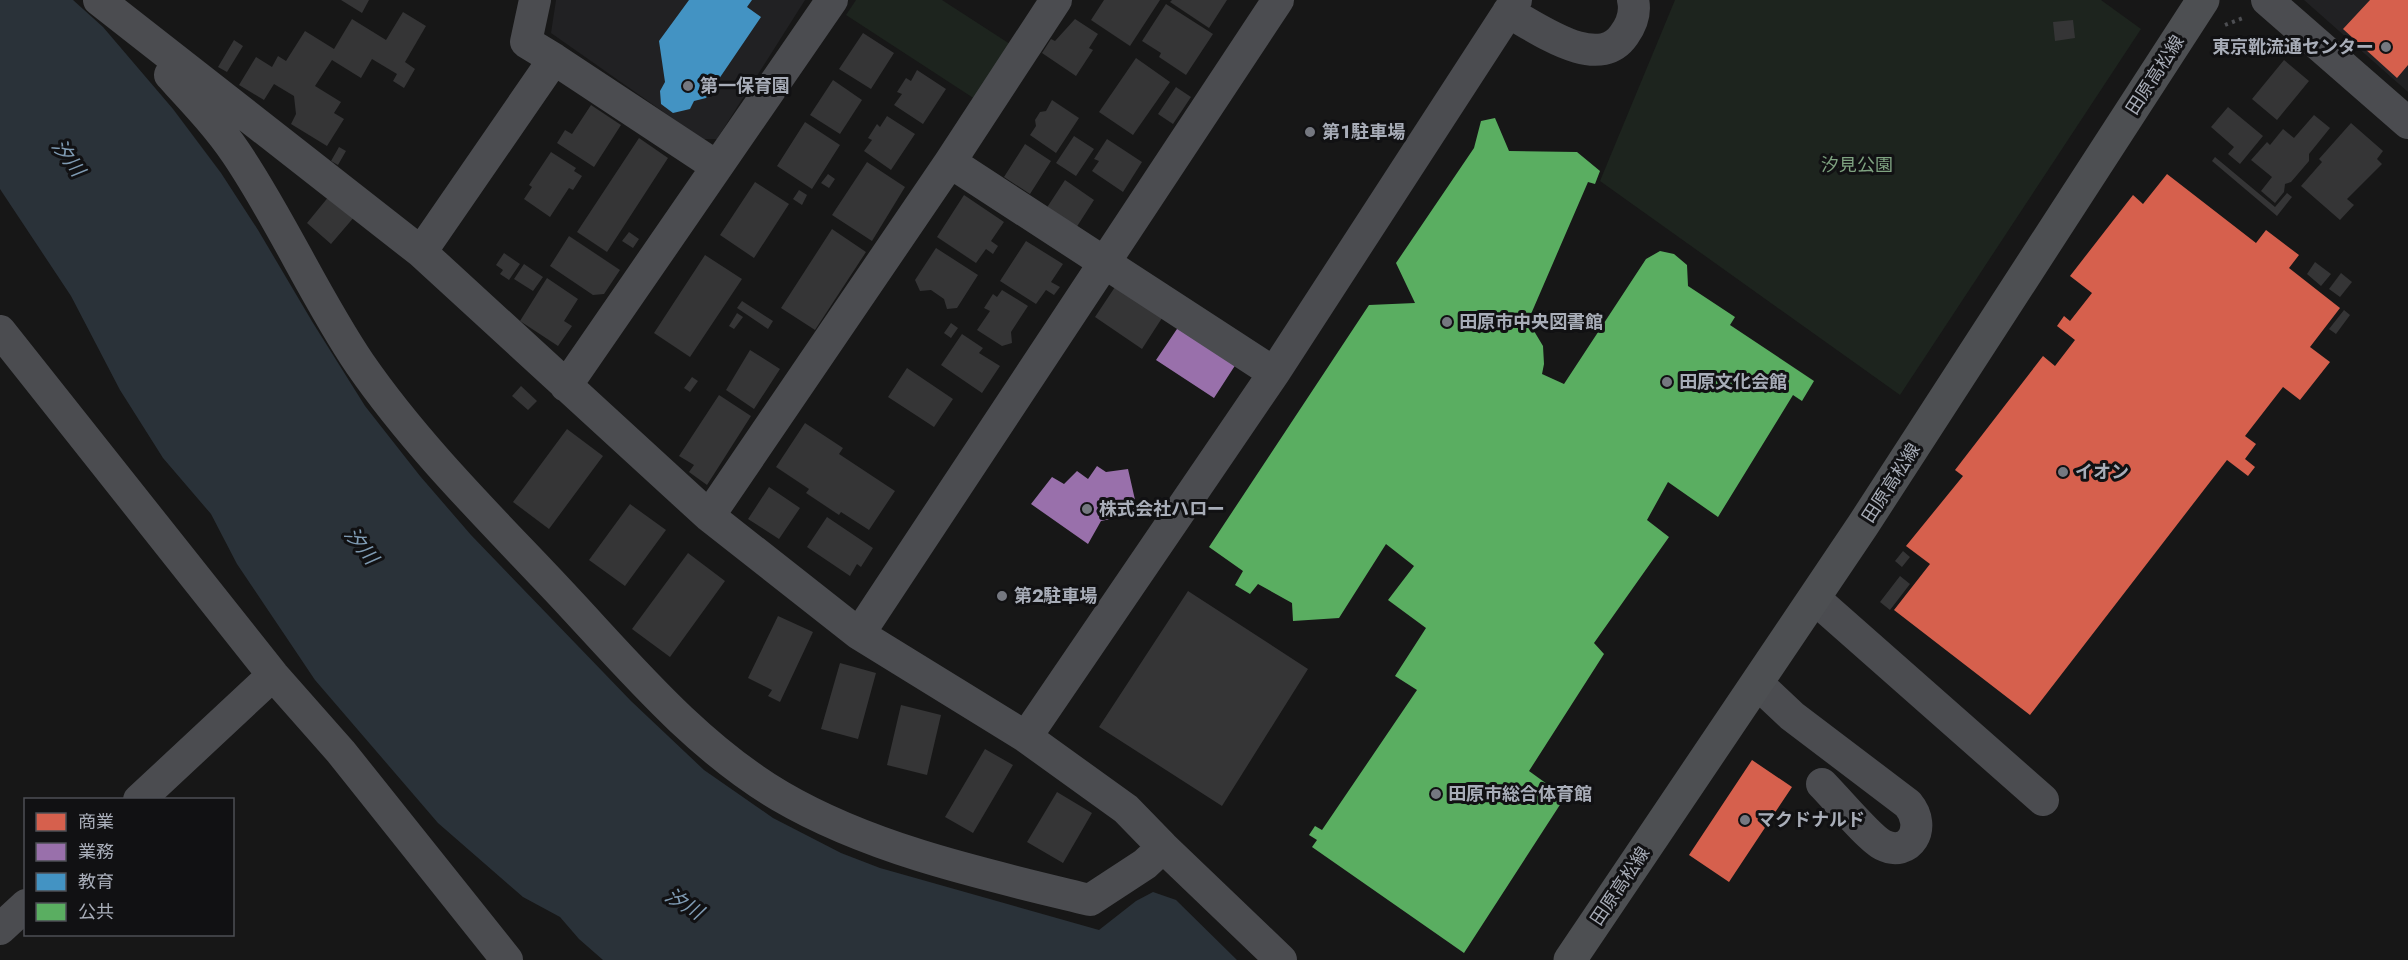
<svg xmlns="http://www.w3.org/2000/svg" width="2408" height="960" viewBox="0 0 2408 960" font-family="Jost,'Noto Sans JP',sans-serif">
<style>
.built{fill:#212123}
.green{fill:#1d241e}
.water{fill:#2a3239}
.shops{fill:#d6604d}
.offices{fill:#9970ab}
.schools{fill:#4393c3}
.public{fill:#5aae61}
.building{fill:#353536}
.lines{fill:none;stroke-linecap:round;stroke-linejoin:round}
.path{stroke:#4d4e52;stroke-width:4;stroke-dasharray:3 4.5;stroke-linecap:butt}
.minor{stroke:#4b4c50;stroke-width:32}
.major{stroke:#4d4f52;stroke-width:33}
.poi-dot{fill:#757880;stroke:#111113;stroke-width:2}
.labels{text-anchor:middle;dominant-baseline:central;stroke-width:6;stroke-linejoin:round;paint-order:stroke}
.poi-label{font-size:18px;font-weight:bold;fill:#a8adb8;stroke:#111113;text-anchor:start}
.street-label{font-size:18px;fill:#a8adb8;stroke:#111113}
.park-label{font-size:18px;fill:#7fa381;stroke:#111113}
.water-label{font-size:20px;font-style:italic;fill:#7f9bb3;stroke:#111113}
</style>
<rect width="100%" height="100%" fill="#171717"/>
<path class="built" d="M556,0h249l-88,139h-15l-151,-106z
M2304,0h104v92z"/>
<path class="green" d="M856,0h86l71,46 -35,55 -132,-86z
M1675,0h426l40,29 -241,366 -300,-214z"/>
<path class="water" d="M0,0h73l30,27 70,82 48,64 37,57 55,93 52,83 55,70 51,59 160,166 73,69 69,48 68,35 39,15 219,62 37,-29 17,-9 23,8 61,60h-634l-24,-21 -19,-22 -37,-20 -85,-74 -123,-143 -78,-116 -26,-50 -48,-56 -43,-68 -49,-94 -71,-107z"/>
<path class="shops" d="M2370,0h38v65l-11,13 -54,-49z
M2167,174l89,69 10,-13 33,25 -10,13 51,40 -30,39 20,15 -30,38 -17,-13 -38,49 11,8 -11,15 10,8 -7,9 -21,-16 -197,255 -136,-105 36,-46 -24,-18 57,-70 -8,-6 88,-114 12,10 20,-26 -18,-14 7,-10 6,5 22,-28 -22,-17 63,-81 10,9z
M1752,760l40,27 -63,95 -40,-27z"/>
<path class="offices" d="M1179,326l57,38 -22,34 -58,-38z
M1097,466l9,6 22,-3 10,44 -37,8 -13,23 -57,-40 21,-27 12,7 13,-13 11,8z"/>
<path class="schools" d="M689,0h63l-5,7 14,10 -55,81 -12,3 -4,8 -17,4 -12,-9 -1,-13 5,-9 -6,-41z"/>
<path class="public" d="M1495,118l14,33 68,1 23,19 -5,13 -7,-2 -60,139 15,25 1,18 -2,10 22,10 82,-125 14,-8 14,3 13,11 1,21 47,31 -5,8 84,56 -12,20 -9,-6 -75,122 -50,-35 -21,38 22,17 -75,106 10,11 -75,117 36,26 -101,156 -152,-106 5,-7 -8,-5 6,-9 7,4 95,-140 -22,-14 31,-48 -38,-28 26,-34 -28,-22 -47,74 -46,3 -1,-18 -34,-19 -8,10 -15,-9 8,-14 -34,-24 160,-242 46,-2 -19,-40 78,-115 7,-27z"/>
<path class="building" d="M341,0h28l-7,13z
M1104,0h56l-30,46 -39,-26z
M1172,0h55l-18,28 -39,-26z
M1166,4l47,30 -27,41 -27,-18 2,-4 -19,-12z
M403,12l23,14 -21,36 10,7 -11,19 -11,-7 4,-7 -25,-15 -11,19 -29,-18 -17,26 26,16 -7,11 10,6 -17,27 -36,-22 5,-10 -2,-18 -20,-12 -10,16 -25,-15 17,-28 16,10 6,-11 8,5 19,-30 29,18 18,-30 34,21z
M1075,19l23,15 -9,14 4,2 -17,26 -34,-23 9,-14 4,2z
M2073,20l2,18 -20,3 -2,-19z
M863,33l31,20 -23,36 -32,-20z
M234,40l9,6 -16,26 -9,-5z
M1136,58l34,24 -37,53 -34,-23z
M2284,60l25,21 -32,39 -25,-21z
M917,70l29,19 -23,35 -29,-19 8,-11 -5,-2 9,-14 5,3z
M833,80l29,20 -22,34 -30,-19z
M1176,87l15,10 -18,27 -15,-10z
M1052,100l27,18 -23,35 -26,-18 6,-9 -1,-6 5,-8 6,-1z
M591,105l30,20 -27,42 -37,-24 8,-13 7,4z
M2228,107l35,29 -23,28 -12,-10 6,-7 -23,-20z
M2314,115l16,13 -21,26v7l-18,21 -6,2 -1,8 -9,11 -14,-12 11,-14 -21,-17 16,-18 3,3 13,-16 11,9z
M887,116l28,18 -24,36 -27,-19 8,-11 -4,-2 9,-14 3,3z
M805,122l35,23 -28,44 -35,-23z
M2351,123l32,28 -6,8 5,5 -35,35 7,6 -14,15 -39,-34 21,-24 -3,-3z
M1074,136l20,13 -18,27 -20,-13z
M639,138l29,20 -61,94 -30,-20z
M1107,139l35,23 -19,30 -31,-21 7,-10 -5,-2z
M1025,144l26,17 -21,33 -26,-17z
M339,147l7,4 -8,14 -7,-4z
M551,152l25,16 -2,3 8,5 -9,14 -4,-2 -19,29 -26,-18 8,-12 -3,-2z
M2215,157l60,50 12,-14 5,4 -15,19 -65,-55z
M867,162l38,25 -33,54 -40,-26z
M828,174l7,5 -6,9 -8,-5z
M1065,180l29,20 -18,28 -30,-19z
M755,182l34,22 -35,54 -34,-23z
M799,190l8,5 -5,10 -9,-6z
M330,195l25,21 -24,28 -24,-21z
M964,195l40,27 -13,19 7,5 -5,8 -7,-5 -10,14 -39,-26z
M832,229l34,23 -51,78 -34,-22z
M629,232l10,7 -6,9 -11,-7z
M569,236l51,34 -16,24 -11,1 -43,-29z
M1026,241l37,23 -12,18 9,5 -6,8 -8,-5 -10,14 -36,-23z
M936,248l42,27 -21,33 -10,1 -3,-10 -13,-9 -11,1 -5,-11z
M504,253l16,11 -11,16 -9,-6 3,-4 -7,-5z
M705,255l37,24 -52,78 -36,-24z
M2315,262l16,12 -10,12 -14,-12z
M524,264l19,13 -10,14 -19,-12z
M2341,273l11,9 -12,15 -11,-8z
M547,278l31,21 -14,22 8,5 -14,20 -38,-25z
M1115,287l47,31 -20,31 -47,-32z
M1002,290l26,16 -17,26 1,11 -10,3 -25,-16 13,-19 -6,-3 9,-14 4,3z
M742,301l31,20 -5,8 -31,-21z
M2344,310l6,5 -14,19 -7,-5z
M737,313l6,4 -9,12 -5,-3z
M951,323l7,5 -7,10 -7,-5z
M962,334l21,14 -4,5 21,13 -18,27 -41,-28z
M750,350l30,19 -26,40 -28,-19z
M907,368l46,31 -19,28 -46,-30z
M692,377l6,4 -8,11 -6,-4z
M521,386l16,15 -9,9 -16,-14z
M719,395l32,21 -44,69 -18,-13 5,-7 -15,-9z
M805,423l38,25 -4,6 56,37 -26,39 -28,-18 -2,3 -33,-22 3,-4 -33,-22z
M567,429l36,27 -54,73 -36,-27z
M769,487l31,21 -21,31 -31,-20z
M630,504l36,26 -41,56 -36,-26z
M827,517l46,31 -12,19 -4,-3 -7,12 -43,-29z
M1903,551l7,6 -8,10 -7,-6z
M688,553l37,28 -55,76 -38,-28z
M1900,576l10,8 -20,26 -10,-8z
M1188,591l120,78 -86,137 -123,-79z
M778,616l35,16 -33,70 -12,-6 4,-6 -24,-12z
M840,663l36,10 -18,66 -37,-10z
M901,705l40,10 -14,60 -40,-10z
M985,749l28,16 -40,68 -28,-16z
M1057,792l35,21 -29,50 -36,-21z"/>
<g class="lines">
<path class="path" d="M2225,25l18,-7"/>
<path class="minor" d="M99,0l322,252 288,264 150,118 167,103 100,72 37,38 118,113
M2267,0l141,123
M1508,12c30,16 90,61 116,23 8,-11 12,-22 9,-35
M554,59l162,107
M170,75c23,25 47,50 66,78 46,68 78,143 124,211 56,81 127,151 194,222 70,74 138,158 226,210 92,54 207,79 310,104l55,-36 18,-17
M950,162l324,211
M421,252l133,-193 -28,-17 9,-42
M0,331l273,344 68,77 166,208
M566,386l266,-386
M709,516l241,-354 106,-162
M1814,598l229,202
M859,634l419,-634
M1757,683l35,33 116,88c20,24 1,54 -25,41 -13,-6 -48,-48 -61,-61
M1026,737l248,-364 242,-373
M139,800l134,-125
M0,929l26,-24"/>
<path class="major" d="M1570,960l293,-435 340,-525"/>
</g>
<g class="poi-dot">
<circle cx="2386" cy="47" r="6"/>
<circle cx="688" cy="86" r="6"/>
<circle cx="1310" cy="132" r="6"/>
<circle cx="1447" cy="322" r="6"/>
<circle cx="1667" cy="382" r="6"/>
<circle cx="2063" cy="472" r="6"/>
<circle cx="1087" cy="509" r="6"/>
<circle cx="1002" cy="596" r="6"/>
<circle cx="1436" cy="794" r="6"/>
<circle cx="1745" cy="820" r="6"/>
</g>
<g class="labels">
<g class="poi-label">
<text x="2374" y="47" text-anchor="end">東京靴流通センター</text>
<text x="700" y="86">第一保育園</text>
<text x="1322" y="132">第１駐車場</text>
<text x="1459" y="322">田原市中央図書館</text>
<text x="1679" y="382">田原文化会館</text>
<text x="2075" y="472">イオン</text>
<text x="1099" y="509">株式会社ハロー</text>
<text x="1014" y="596">第２駐車場</text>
<text x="1448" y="794">田原市総合体育館</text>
<text x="1757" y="820">マクドナルド</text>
</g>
<g class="street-label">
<text transform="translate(2155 75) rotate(-57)">田原高松線</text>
<text transform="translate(1891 483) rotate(-57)">田原高松線</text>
<text transform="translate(1620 886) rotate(-56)">田原高松線</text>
</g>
<g class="park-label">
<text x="1857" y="165">汐見公園</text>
</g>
<g class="water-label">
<text transform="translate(68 158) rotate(54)">汐川</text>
<text transform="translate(361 546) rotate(52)">汐川</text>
<text transform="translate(684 904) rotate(32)">汐川</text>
</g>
</g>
<rect x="24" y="798" width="210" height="138" fill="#111113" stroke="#4d4f55" stroke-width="1.5"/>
<rect x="36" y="813" width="30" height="18" fill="#d6604d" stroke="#4d4f55" stroke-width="1.5"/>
<text x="78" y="828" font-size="18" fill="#a8adb8">商業</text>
<rect x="36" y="843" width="30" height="18" fill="#9970ab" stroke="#4d4f55" stroke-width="1.5"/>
<text x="78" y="858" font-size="18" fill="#a8adb8">業務</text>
<rect x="36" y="873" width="30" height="18" fill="#4393c3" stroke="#4d4f55" stroke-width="1.5"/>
<text x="78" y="888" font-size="18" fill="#a8adb8">教育</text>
<rect x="36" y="903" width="30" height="18" fill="#5aae61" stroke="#4d4f55" stroke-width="1.5"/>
<text x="78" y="918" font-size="18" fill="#a8adb8">公共</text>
</svg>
